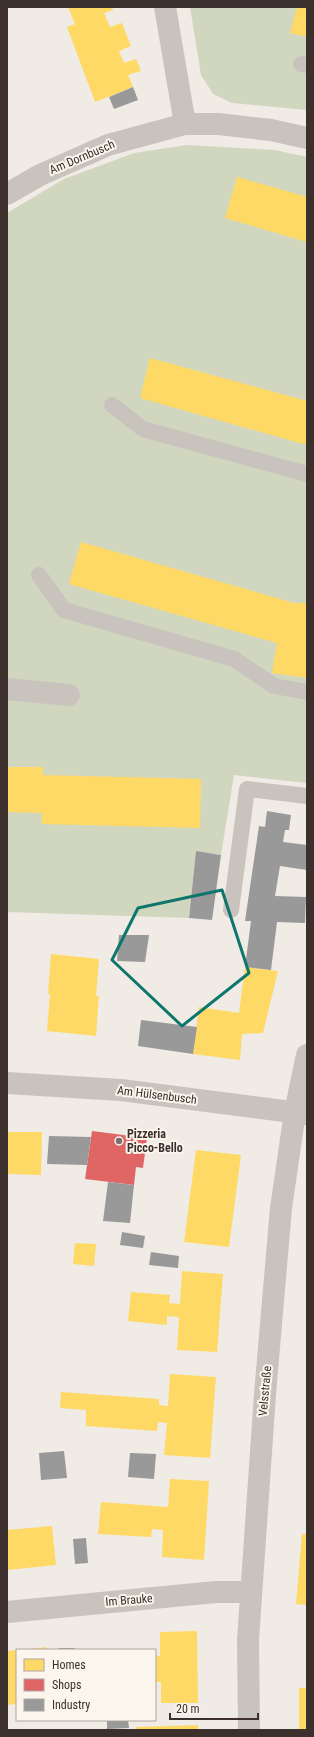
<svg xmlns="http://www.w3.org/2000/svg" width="314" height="1737" viewBox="0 0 314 1737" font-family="'Roboto Condensed',sans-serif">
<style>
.green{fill:#d1d6bf}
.homes{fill:#ffd966}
.shops{fill:#e06666}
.industry{fill:#999}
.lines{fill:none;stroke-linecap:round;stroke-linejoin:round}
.service{stroke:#c9c3be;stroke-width:16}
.minor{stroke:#c9c3be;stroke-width:22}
.marked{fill:none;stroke:#0f766e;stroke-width:3;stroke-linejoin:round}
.poi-dot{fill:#7a716c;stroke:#fbf5ee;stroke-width:1.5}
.labels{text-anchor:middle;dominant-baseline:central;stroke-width:4;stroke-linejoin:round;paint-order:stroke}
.street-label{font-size:12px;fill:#3b302b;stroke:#fbf5ee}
.poi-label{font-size:12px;font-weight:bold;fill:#3b302b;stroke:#fbf5ee;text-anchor:start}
</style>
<rect width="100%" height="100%" fill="#f0ebe5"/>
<path class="green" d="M190,7h117v103l-75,-7 -19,-9 -12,-19z
M187,145l88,5 32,7v626l-73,-8 -13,80 -25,-4 -7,67 -182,-6v-699l57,-34 70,-26z"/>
<path class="homes" d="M68,7h44l1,3 -9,3 6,14 12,-4 9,23 -12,5 5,12 12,-4 5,12 -13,4 5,12 -38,15 -28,-75 8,-3z
M297,7h10v30l-17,-4z
M237,177l70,20v45l-82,-24z
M150,358l157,43v44l-167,-47z
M81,542l213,61h13v75l-35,-5 5,-30 -208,-59z
M7,767h36v8l158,4 -1,49 -158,-4v-11l-35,-1z
M51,954l48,5 -3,37h3l-3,40 -49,-5 3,-37h-2z
M245,967l33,4 -15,62 -21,1 -2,26 -47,-6 6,-47 40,6z
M7,1132h35l-1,43 -34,-1z
M196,1150l45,5 -12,92 -45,-5z
M75,1243l21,1 -2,22 -21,-2z
M182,1271l41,3 -6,78 -40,-2 2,-33 -12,-1v9l-39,-4 3,-29 39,3 -1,8 11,1z
M170,1374l46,3 -6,81 -46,-3 3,-32 -9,-1 -1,9 -71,-5v-16l-26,-2 1,-16 98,7v6l9,1z
M170,1479l39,2 -5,79 -42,-3 1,-27 -11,-1 -1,8 -53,-3 3,-32 67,5z
M52,1526l4,39 -49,5v-40z
M302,1534h5v71l-11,-1z
M197,1631l1,72h-37v-21h-6v-26h5v-24z
M46,1647v3h-17v-1z
M17,1650v54l-10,1v-54z
M299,1688h8v42h-8z
M198,1725v5h-62v-3z"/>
<path class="shops" d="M92,1131l55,7 -4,30 -7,-1 -2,18 -49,-6z"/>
<path class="industry" d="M133,87l5,13 -24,9 -5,-12z
M267,811l24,4 -2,15h-4l-2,12 24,3v25l-27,-4 -5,30 31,1 -1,26 -28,-1 -6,48 -26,-3 6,-46h-6l14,-95 6,1z
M196,851l25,4 -9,65 -23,-2z
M119,935h30l-4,27 -28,-1z
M141,1020l56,7 -4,27 -55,-8z
M49,1136l42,1 -4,28 -40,-1z
M108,1182l26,3 -4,38 -27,-2z
M122,1232l23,4 -2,12 -23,-3z
M151,1252l28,4 -1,12 -29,-3z
M64,1451l3,27 -26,2 -2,-27z
M130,1453l26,1 -2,25 -26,-2z
M86,1538l2,25 -13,1 -2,-25z
M59,1648h16v2h-16z
M107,1720h21l1,8 -22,1z"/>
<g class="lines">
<path class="service" d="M301,64l6,1
M112,405l31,24 164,45
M39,575l25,35 170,49 40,27 33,6
M231,910l16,-121 60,7"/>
<path class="minor" d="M165,7l20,117
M7,194l33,-19 68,-30 77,-21h33l53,6 36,8
M7,689l62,6
M7,1083l114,7 186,24
M7,1612l209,-20h35
M249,1730l-1,-90 17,-246 16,-186 14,-96 12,-57"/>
</g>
<path class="marked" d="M222,890l27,83 -67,53 -70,-66 26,-52z"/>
<circle class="poi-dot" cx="119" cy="1141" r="4"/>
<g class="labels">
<g class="street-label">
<text transform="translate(82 157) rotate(-23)">Am Dornbusch</text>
<text transform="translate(157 1095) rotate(7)">Am Hülsenbusch</text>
<text transform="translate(265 1391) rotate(-85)">Velsstraße</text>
<text transform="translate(129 1600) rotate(-5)">Im Brauke</text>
</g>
<g class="poi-label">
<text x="127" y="1134">Pizzeria<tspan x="127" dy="14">Picco-Bello</tspan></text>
</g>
</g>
<rect width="314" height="1737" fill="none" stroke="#3b302b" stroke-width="16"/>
<rect x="16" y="1649" width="140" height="72" fill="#fbf5ee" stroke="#aea6a0"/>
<rect x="24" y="1659" width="20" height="12" fill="#ffd966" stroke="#aea6a0"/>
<text x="52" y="1669" font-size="12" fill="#3b302b">Homes</text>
<rect x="24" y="1679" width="20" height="12" fill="#e06666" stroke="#aea6a0"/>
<text x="52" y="1689" font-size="12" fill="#3b302b">Shops</text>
<rect x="24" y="1699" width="20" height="12" fill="#999999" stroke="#aea6a0"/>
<text x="52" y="1709" font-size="12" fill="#3b302b">Industry</text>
<path d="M170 1713v6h88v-6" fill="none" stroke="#3b302b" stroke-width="2"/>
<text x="176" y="1713" font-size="12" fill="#3b302b" stroke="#fbf5ee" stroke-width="3" paint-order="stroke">20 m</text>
</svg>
